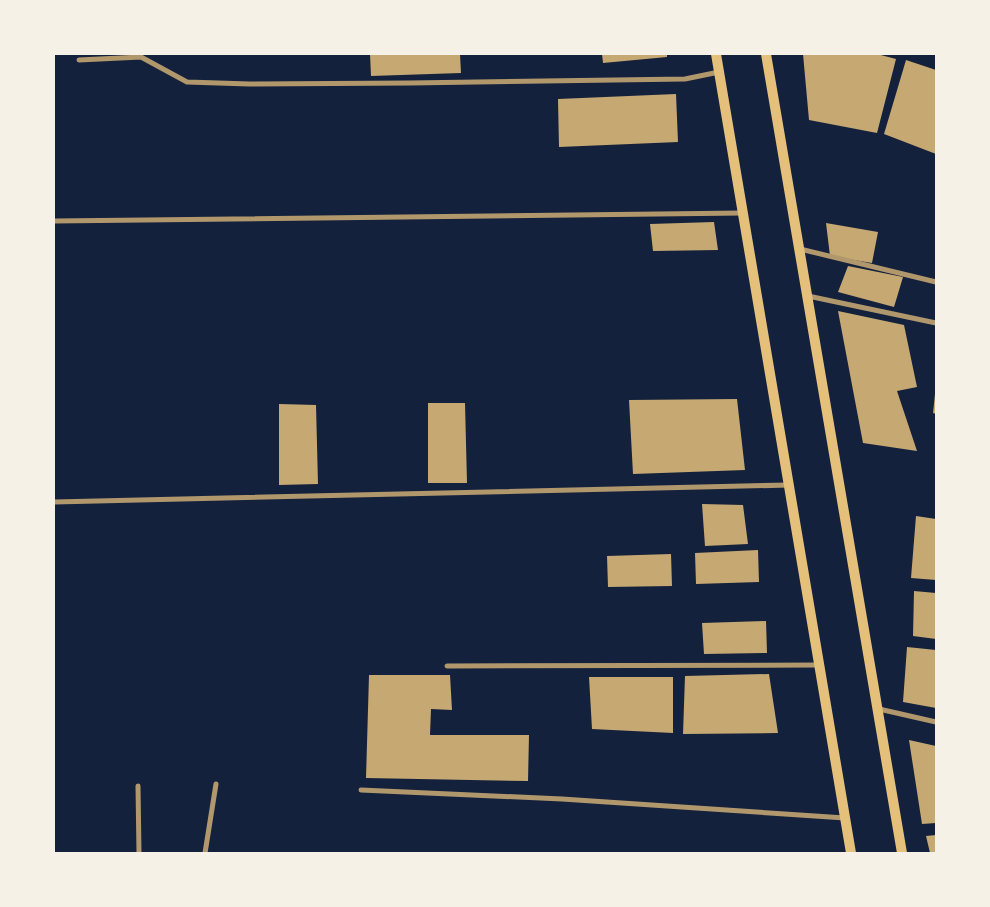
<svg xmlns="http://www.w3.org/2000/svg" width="990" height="907" viewBox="0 0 990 907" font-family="Poppins,sans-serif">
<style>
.building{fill:#c6a872}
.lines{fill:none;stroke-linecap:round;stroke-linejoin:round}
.minor{stroke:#b1986c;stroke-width:5}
.secondary{stroke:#e5c07b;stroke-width:10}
</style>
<rect width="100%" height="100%" fill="#14213d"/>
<path class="building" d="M370,54h90l1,19 -90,3z
M602,54h65v3l-64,6z
M803,54h74l19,5 -19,74 -68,-13z
M906,60l30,10v84l-52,-20z
M676,94l2,48 -119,5 -1,-48z
M714,222l4,28 -65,1 -3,-27z
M826,223l52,9 -6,31 -42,-7z
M848,266l55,11 -9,30 -56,-15z
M838,311l66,14 13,62 -20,4 20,60 -54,-8z
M935,394h1v20l-3,-1z
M737,399l8,71 -112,4 -4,-74z
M428,403h37l2,80h-39z
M279,404l37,1 2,79 -39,1z
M702,504l41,1 5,39 -43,2z
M916,516l20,3v61l-25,-2z
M758,550l1,32 -63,2 -1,-31z
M671,554l1,32 -64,1 -1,-31z
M914,591l22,2v46l-23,-3z
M766,621l1,32 -63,1 -2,-31z
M907,647l29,3v58l-33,-6z
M769,674l9,59 -95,1 2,-58z
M369,675h81l2,35 -21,-1 -1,26h99l-1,46 -162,-3z
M589,677h84v56l-81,-4z
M909,740l27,6v77l-14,1z
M936,835v18h-6l-4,-17z"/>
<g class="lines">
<path class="minor" d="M79,60l62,-3 46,25 62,2 161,-1 275,-4 34,-7
M54,221l689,-8
M800,249l136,33
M808,296l128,27
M54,502l735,-17
M447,666l372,-1
M879,709l57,13
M138,786l1,67
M361,790l201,9 283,19
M205,853l11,-69"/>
<path class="secondary" d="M716,54l135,799
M766,54l136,799"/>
</g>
<rect width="990" height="907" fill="none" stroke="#f6f1e7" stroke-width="110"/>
</svg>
